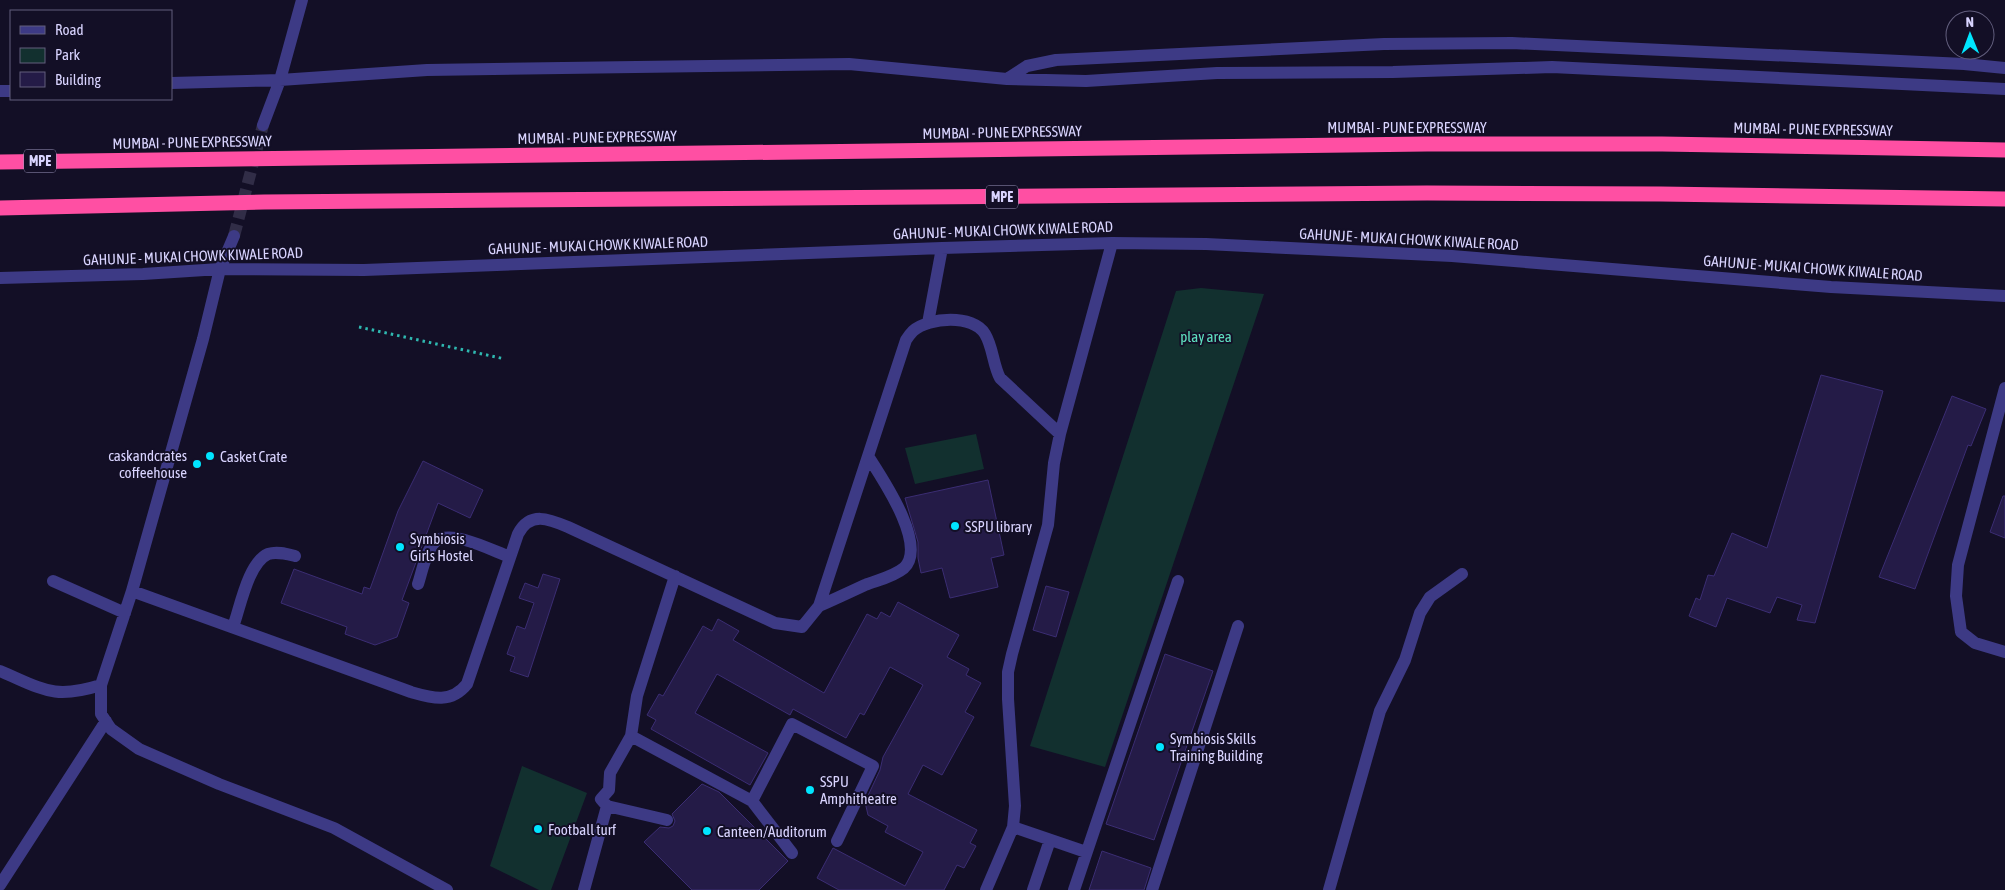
<svg xmlns="http://www.w3.org/2000/svg" width="2005" height="890" viewBox="0 0 2005 890" font-family="'Asap Condensed',sans-serif">
<style>
.green{fill:#12302f}
.building{fill:#241b47;stroke:#3b2d73}
.lines{fill:none;stroke-linecap:round;stroke-linejoin:round}
.minor-tunnel{stroke:#312d47;stroke-width:12;stroke-dasharray:12 6;stroke-linecap:butt}
.path{stroke:#2fb8b0;stroke-width:3;stroke-dasharray:2.5 4;stroke-linecap:butt}
.minor{stroke:#3d3a85;stroke-width:12}
.highway{stroke:#ff4fa3;stroke-width:15}
.poi-dot{fill:#00e5ff;stroke:#130f26;stroke-width:2}
.labels{text-anchor:middle;dominant-baseline:central;stroke-width:4;stroke-linejoin:round;paint-order:stroke}
.shield{fill:#130f26;stroke:#9e99be;stroke-width:1}
.shield-label{font-size:14px;font-weight:bold;fill:#d9d4ff}
.street-label{font-size:15px;fill:#d9d4ff;stroke:#130f26}
.park-label{font-size:15px;fill:#5fe0c0;stroke:#130f26}
.poi-label{font-size:15px;fill:#d9d4ff;stroke:#130f26;text-anchor:start}
</style>
<rect width="100%" height="100%" fill="#130f26"/>
<path class="green" d="M1201,288l63,6 -159,473 -75,-21 146,-455z
M976,434l8,35 -69,15 -10,-36z
M522,766l65,27 -36,97h-12l-49,-24z"/>
<path class="building" d="M1821,375l62,16 -68,232 -18,-3 5,-15 -25,-8 -7,16 -43,-15 -11,29 -27,-11 7,-18 4,2 8,-25 6,1 18,-43 35,15z
M1952,396l34,13 -15,37 -3,-1 -53,144 -36,-12z
M423,461l60,29 -13,28 -32,-15 -36,97 7,3 -12,34 -22,8 -30,-11 2,-7 -66,-24 13,-34 68,25 2,-7 6,2 28,-78z
M988,480l16,75 -13,3 7,29 -48,11 -8,-30 -21,5 -3,-15v-16l-13,-44z
M2003,496h2v42l-15,-6z
M543,574l17,5 -32,98 -18,-6 5,-14 -8,-3 10,-28 8,3 9,-26 -15,-5 6,-15 13,5z
M1046,586l23,6 -13,45 -23,-7z
M898,602l61,33 -12,22 22,12 -3,6 15,8 -16,29 9,5 -32,58 -19,-10 -15,29 69,36 -7,13 6,3 -12,22 -7,-3 -13,25h-105l-22,-12 16,-30 72,38 18,-34 -38,-20 3,-6 -20,-11 -3,-13 15,-32 3,-13 40,-72 -33,-18 -26,48 -4,-2 -14,25 -53,-29 -3,6 -73,-41 -22,39 73,40 -18,32 -99,-56 5,-9 -9,-5 12,-21 4,2 40,-70 9,5 6,-12 21,12 -6,9 91,53 43,-79 10,5 4,-7 9,5z
M1165,654l48,17 -59,169 -48,-16z
M702,784l17,8 69,69 -29,29h-67l-48,-48 16,-15 9,1 4,-2 2,-5 -3,-7z
M1102,851l49,17 -7,22h-55z"/>
<g class="lines">
<path class="minor-tunnel" d="M234,236l29,-111"/>
<path class="path" d="M359,327l146,32"/>
<path class="minor" d="M1007,79l20,-13 29,-6 328,-16 128,-1 452,21 41,4
M171,83l109,-3 147,-10 422,-6 158,15 79,2 131,-8 176,-1 159,-5 453,22
M0,91h11
M263,125l17,-45 22,-80
M234,236l-14,33 -17,70 -71,252 -31,94v29l10,15 28,20 80,35 115,44 113,62
M0,278l143,-4 77,-5 144,1 578,-22 170,-5 94,1 246,12 379,31 174,9
M928,323l14,-75
M2005,388l-47,177 -2,31 5,36 14,11 30,9
M53,581l72,32
M418,584c4,-12 8,-35 18,-43 16,-12 57,10 74,16
M132,591l279,101c21,6 40,12 56,-8l51,-150c12,-23 31,-15 50,-7l207,96 27,4 17,-21 87,-266c2,-3 5,-7 7,-9 16,-14 60,-17 72,3 8,13 8,31 15,44l60,56
M819,606c16,-7 31,-14 46,-21 13,-5 28,-8 39,-17 24,-23 -22,-90 -36,-112
M233,627c7,-19 15,-64 35,-73 9,-3 19,0 27,2
M0,671c43,18 53,29 101,14
M631,736l121,65 40,52
M752,801l40,-77 81,42 -36,75
M667,820l-60,-14 -6,-7 8,-9 1,-17 21,-37 6,-40 38,-120
M1013,827l73,25
M0,885l106,-164
M584,890l23,-84
M986,890l27,-63 2,-21 -7,-107v-27l4,-18 36,-129 6,-62 6,-29 52,-191
M1033,890l17,-50
M1074,890l104,-309
M1152,890l86,-264
M1329,890l51,-179 25,-51 15,-47 10,-16 32,-23"/>
<path class="highway" d="M0,162l1427,-18h235l343,6
M0,208l264,-6 1163,-9 234,1 344,5"/>
</g>
<g class="poi-dot">
<circle cx="210" cy="456" r="5"/>
<circle cx="197" cy="464" r="5"/>
<circle cx="955" cy="526" r="5"/>
<circle cx="400" cy="547" r="5"/>
<circle cx="1160" cy="747" r="5"/>
<circle cx="810" cy="790" r="5"/>
<circle cx="538" cy="829" r="5"/>
<circle cx="707" cy="831" r="5"/>
</g>
<g class="labels">
<g class="shield">
<rect x="24" y="149.5" width="32" height="23" rx="4"/>
<rect x="986" y="185.5" width="32" height="23" rx="4"/>
</g>
<g class="shield-label">
<text x="40" y="161">MPE</text>
<text x="1002" y="197">MPE</text>
</g>
<g class="street-label">
<text x="1407" y="127">MUMBAI - PUNE EXPRESSWAY</text>
<text transform="translate(1813 129) rotate(1)">MUMBAI - PUNE EXPRESSWAY</text>
<text transform="translate(1002 132) rotate(-1)">MUMBAI - PUNE EXPRESSWAY</text>
<text transform="translate(597 137) rotate(-1)">MUMBAI - PUNE EXPRESSWAY</text>
<text transform="translate(192 142) rotate(-1)">MUMBAI - PUNE EXPRESSWAY</text>
<text transform="translate(1003 230) rotate(-2)">GAHUNJE - MUKAI CHOWK KIWALE ROAD</text>
<text transform="translate(1409 239) rotate(3)">GAHUNJE - MUKAI CHOWK KIWALE ROAD</text>
<text transform="translate(598 245) rotate(-2)">GAHUNJE - MUKAI CHOWK KIWALE ROAD</text>
<text transform="translate(193 256) rotate(-2)">GAHUNJE - MUKAI CHOWK KIWALE ROAD</text>
<text transform="translate(1813 268) rotate(4)">GAHUNJE - MUKAI CHOWK KIWALE ROAD</text>
</g>
<g class="park-label">
<text x="1206" y="336">play area</text>
</g>
<g class="poi-label">
<text x="187" y="455" text-anchor="end">caskandcrates<tspan x="187" dy="17">coffeehouse</tspan></text>
<text x="220" y="456">Casket Crate</text>
<text x="965" y="526">SSPU library</text>
<text x="410" y="538">Symbiosis<tspan x="410" dy="17">Girls Hostel</tspan></text>
<text x="1170" y="738">Symbiosis Skills<tspan x="1170" dy="17">Training Building</tspan></text>
<text x="820" y="781">SSPU<tspan x="820" dy="17">Amphitheatre</tspan></text>
<text x="548" y="829">Football turf</text>
<text x="717" y="831">Canteen/Auditorum</text>
</g>
</g>
<rect x="10" y="10" width="162" height="90" fill="#130f26" stroke="#625e7d"/>
<rect x="20" y="26" width="25" height="8" fill="#3d3a85" stroke="#625e7d"/>
<text x="55" y="35" font-size="15" fill="#d9d4ff">Road</text>
<rect x="20" y="48" width="25" height="15" fill="#12302f" stroke="#625e7d"/>
<text x="55" y="60" font-size="15" fill="#d9d4ff">Park</text>
<rect x="20" y="72" width="25" height="15" fill="#241b47" stroke="#625e7d"/>
<text x="55" y="85" font-size="15" fill="#d9d4ff">Building</text>
<g transform="translate(1970 35) rotate(359)"><circle r="24" fill="#130f26" stroke="#625e7d"/>
<path d="M0-4L9 19L0 12L-9 19Z" fill="#00e5ff"/>
<text y="-8" font-size="14" font-weight="bold" text-anchor="middle" fill="#d9d4ff">N</text>
</g>
</svg>
